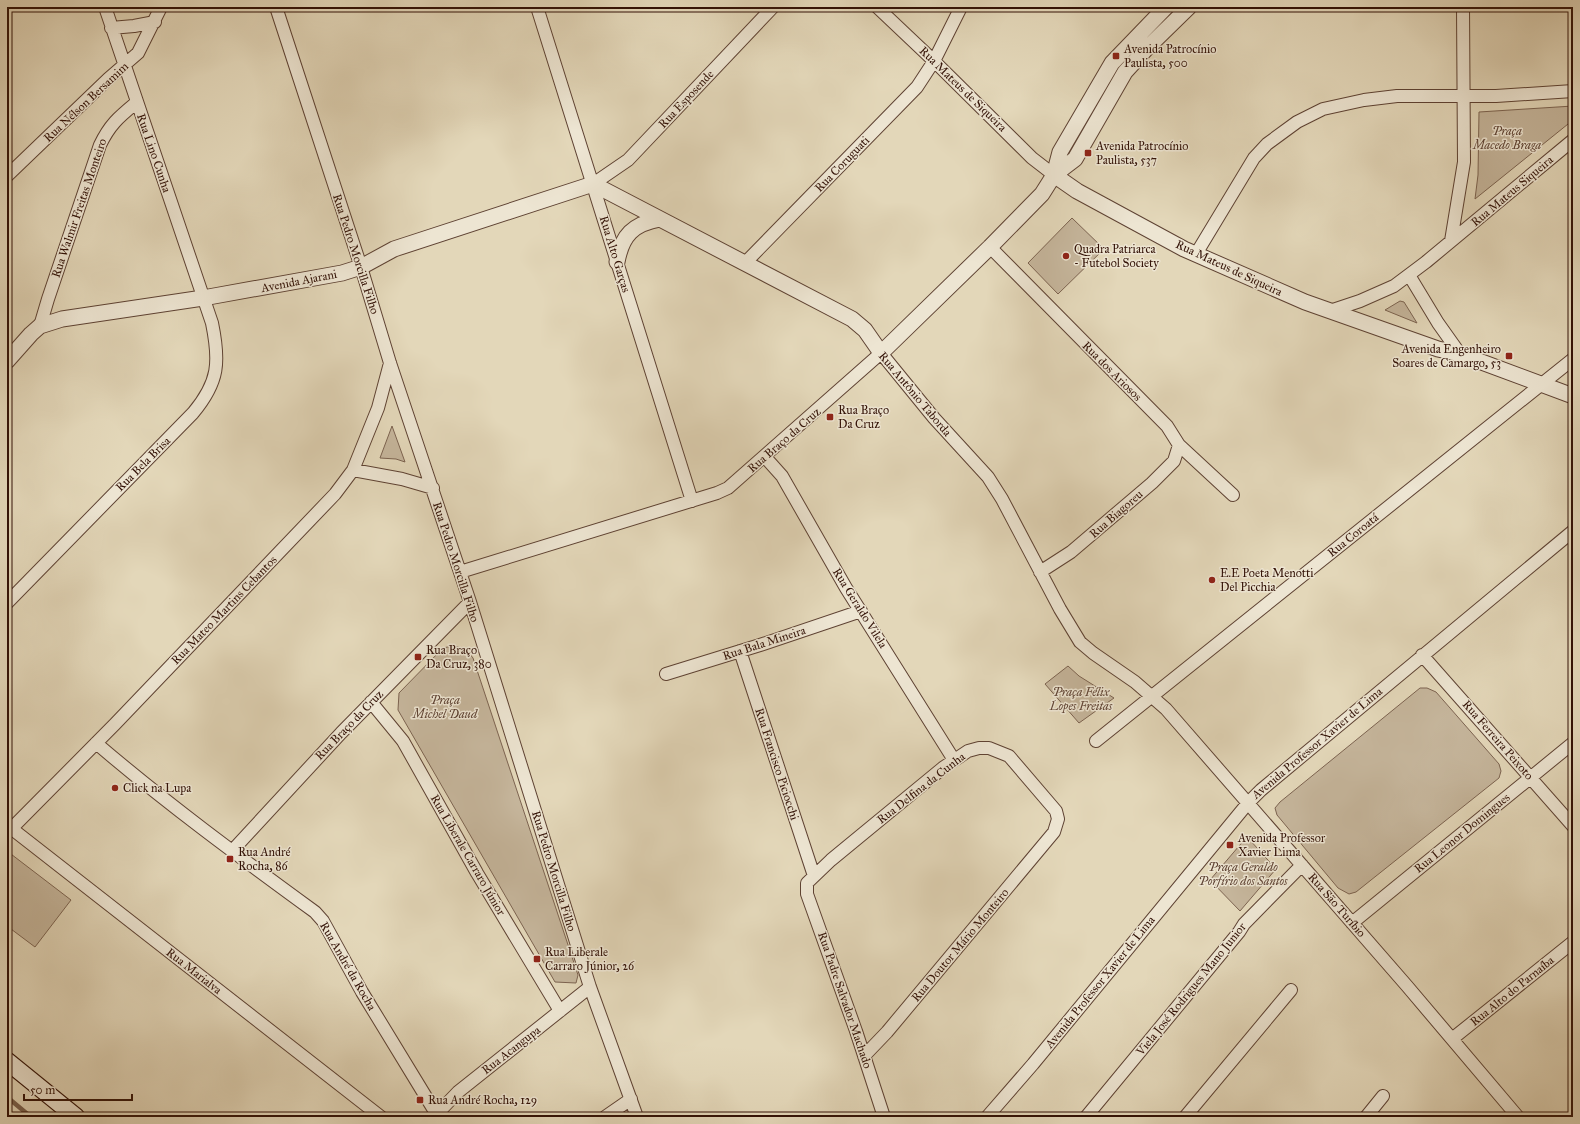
<svg xmlns="http://www.w3.org/2000/svg" width="1580" height="1124" viewBox="0 0 1580 1124" font-family="'IM FELL Great Primer',serif">
<style>
.green{fill:#c5b59b;stroke:#7c6350}
.lines{fill:none;stroke-linecap:round;stroke-linejoin:round}
.stream{stroke:#78604d;stroke-width:4.5}
.minor-casing{stroke:#5e4233;stroke-width:14}
.tertiary-casing{stroke:#5e4233;stroke-width:17}
.secondary-casing{stroke:#321106;stroke-width:19}
.minor{stroke:#ede5d2;stroke-width:12}
.tertiary{stroke:#ede5d2;stroke-width:15}
.secondary{stroke:#ede5d2;stroke-width:17}
.poi-dot{fill:#8f2418;stroke:#ede5d2;stroke-width:1.5}
.labels{text-anchor:middle;dominant-baseline:central;stroke-width:3;stroke-linejoin:round;paint-order:stroke}
.poi-label{font-size:12px;fill:#321106;stroke:#ede5d2;text-anchor:start}
.street-label{font-size:12px;fill:#321106;stroke:#ede5d2}
.park-label{font-size:12px;font-style:italic;fill:#5e4233;stroke:#ede5d2}
</style>
<rect width="100%" height="100%" fill="#e3d7b9"/>
<filter id="stains"><feTurbulence type="fractalNoise" baseFrequency=".005" numOctaves="4"/><feColorMatrix values="0 0 0 0 .2 0 0 0 0 .09 0 0 0 0 .02 0 0 0 .5 -.17"/></filter>
<radialGradient id="worn" r=".72"><stop offset=".6" stop-color="#630" stop-opacity="0"/><stop offset="1" stop-color="#630" stop-opacity=".3"/></radialGradient>
<path class="green" d="M1573,106v14l-98,79 3,-24 1,-63z
M1072,218l32,31 -46,45 -30,-31z
M1400,301l4,1 13,21 -32,-13z
M392,426l13,36 -9,-3 -16,-1z
M452,646c10,1 15,4 21,12l105,317 -2,8 -21,-1 -157,-272 1,-17 44,-45z
M1068,666l11,10 35,22 -35,25 -34,-39z
M1420,688h7l9,4 63,72 2,7 -2,7 -143,114 -7,2 -11,-6 -61,-73 -2,-7 5,-6z
M1245,839h4l27,30 -36,42 -30,-31z
M7,851l64,49 -36,47 -28,-21z"/>
<g class="lines">
<path class="stream" d="M7,1097l24,20"/>
<defs>
<path id="minor" d="M276,7l85,260 29,96 80,239 120,385 47,130
M537,7l155,494
M877,7l57,54 98,97 22,17
M111,28l23,-2 21,-4
M7,176l101,-97 30,-26 23,-46
M593,184l35,-24 145,-153
M1451,241l13,-79 -1,-155
M990,247l177,179 12,19 54,50
M1196,254l58,-96 13,-14 30,-22 26,-13 41,-9 33,-4h99l77,-5
M745,263l172,-176 17,-26 27,-54
M1409,275l29,48 22,31
M1330,311l30,-10 34,-15 32,-24 147,-122
M40,326l8,-27 52,-154c10,-21 19,-28 37,-43
M765,457l17,19 64,112 108,172
M353,470l49,9 31,9
M460,572l257,-79 11,-5 153,-135 53,65 54,59 14,22 58,110 20,33 13,11 42,29 31,27 241,277 111,131
M1040,572l31,-20 81,-69 22,-22 5,-16
M7,603l186,-190c26,-31 27,-51 19,-90l-107,-316
M740,651l74,225
M1422,655l151,171
M666,674l94,-29 101,-34
M371,702l32,39 74,132 83,138
M1096,741l477,-382
M96,743c70,60 145,115 219,169l8,9 39,71 75,123
M7,825l374,292
M12,828l103,-104 220,-230 18,-24 25,-62 12,-45
M232,851l109,-118 129,-131
M1352,923l221,-180
M1452,1039l121,-97
M864,1056l23,-24 167,-200 4,-13 -2,-8 -47,-55 -20,-8h-10l-11,3 -24,16 -113,93 -24,23v11l49,137 28,86
M434,1117l24,-25 132,-105
M605,1117l26,-18
M987,1117l46,-53 215,-261 13,-13 312,-259
M1086,1117l153,-185 5,-8 58,-59
M1185,1117l106,-127
M1366,1117l17,-21"/>
<path id="tertiary" d="M1054,175l23,16 107,58 121,53 133,47 22,5 113,42
M1054,175l21,-16 50,-87 21,-23 43,-42
M617,262c5,-27 16,-38 43,-43
M7,361l24,-27 9,-8 22,-7 141,-21 139,-25 19,-6 33,-18 199,-65 259,135 13,11 16,23 109,-106 52,-53 12,-19 6,-23 52,-89 54,-56"/>
<path id="secondary" d="M7,1061l69,56"/>
</defs>
<use href="#minor" class="minor-casing"/>
<use href="#tertiary" class="tertiary-casing"/>
<use href="#secondary" class="secondary-casing"/>
<use href="#minor" class="minor"/>
<use href="#tertiary" class="tertiary"/>
<use href="#secondary" class="secondary"/>
</g>
<g class="poi-dot">
<rect x="1112" y="52" width="8" height="8" rx="2"/>
<rect x="1084" y="149" width="8" height="8" rx="2"/>
<circle cx="1066" cy="256" r="4"/>
<rect x="1505" y="352" width="8" height="8" rx="2"/>
<rect x="826" y="413" width="8" height="8" rx="2"/>
<circle cx="1212" cy="580" r="4"/>
<rect x="414" y="653" width="8" height="8" rx="2"/>
<circle cx="115" cy="788" r="4"/>
<rect x="1226" y="841" width="8" height="8" rx="2"/>
<rect x="226" y="855" width="8" height="8" rx="2"/>
<rect x="533" y="955" width="8" height="8" rx="2"/>
<rect x="416" y="1096" width="8" height="8" rx="2"/>
</g>
<g class="labels">
<g class="poi-label">
<text x="1124" y="49">Avenida Patrocínio<tspan x="1124" dy="14">Paulista, 500</tspan></text>
<text x="1096" y="146">Avenida Patrocínio<tspan x="1096" dy="14">Paulista, 537</tspan></text>
<text x="1074" y="249">Quadra Patriarca<tspan x="1074" dy="14">- Futebol Society</tspan></text>
<text x="1501" y="349" text-anchor="end">Avenida Engenheiro<tspan x="1501" dy="14">Soares de Camargo, 53</tspan></text>
<text x="838" y="410">Rua Braço<tspan x="838" dy="14">Da Cruz</tspan></text>
<text x="1220" y="573">E.E Poeta Menotti<tspan x="1220" dy="14">Del Picchia</tspan></text>
<text x="426" y="650">Rua Braço<tspan x="426" dy="14">Da Cruz, 380</tspan></text>
<text x="123" y="788">Click na Lupa</text>
<text x="1238" y="838">Avenida Professor<tspan x="1238" dy="14">Xavier Lima</tspan></text>
<text x="238" y="852">Rua André<tspan x="238" dy="14">Rocha, 86</tspan></text>
<text x="545" y="952">Rua Liberale<tspan x="545" dy="14">Carraro Júnior, 26</tspan></text>
<text x="428" y="1100">Rua André Rocha, 129</text>
</g>
<g class="street-label">
<text transform="translate(963 89) rotate(44)">Rua Mateus de Siqueira</text>
<text transform="translate(686 99) rotate(-47)">Rua Esposende</text>
<text transform="translate(86 102) rotate(-43)">Rua Nélson Bersamim</text>
<text transform="translate(154 153) rotate(71)">Rua Lino Cunha</text>
<text transform="translate(842 164) rotate(-46)">Rua Coruguati</text>
<text transform="translate(1512 191) rotate(-40)">Rua Mateus Siqueira</text>
<text transform="translate(79 208) rotate(-71)">Rua Walmir Freitas Monteiro</text>
<text transform="translate(356 254) rotate(72)">Rua Pedro Morcilla Filho</text>
<text transform="translate(615 254) rotate(73)">Rua Alto Garças</text>
<text transform="translate(1229 268) rotate(25)">Rua Mateus de Siqueira</text>
<text transform="translate(299 281) rotate(-11)">Avenida Ajarani</text>
<text transform="translate(1112 371) rotate(45)">Rua dos Ariosos</text>
<text transform="translate(915 394) rotate(50)">Rua Antônio Taborda</text>
<text transform="translate(784 440) rotate(-41)">Rua Braço da Cruz</text>
<text transform="translate(143 464) rotate(-45)">Rua Bela Brisa</text>
<text transform="translate(1116 514) rotate(-41)">Rua Biagoreu</text>
<text transform="translate(1353 535) rotate(-39)">Rua Coroatá</text>
<text transform="translate(456 562) rotate(72)">Rua Pedro Morcilla Filho</text>
<text transform="translate(860 608) rotate(58)">Rua Geraldo Vilela</text>
<text transform="translate(224 610) rotate(-46)">Rua Mateo Martins Cebantos</text>
<text transform="translate(764 643) rotate(-18)">Rua Bala Mineira</text>
<text transform="translate(349 725) rotate(-46)">Rua Braço da Cruz</text>
<text transform="translate(1498 740) rotate(49)">Rua Ferreira Peixoto</text>
<text transform="translate(1317 743) rotate(-40)">Avenida Professor Xavier de Lima</text>
<text transform="translate(777 764) rotate(72)">Rua Francisco Piciocchi</text>
<text transform="translate(921 788) rotate(-38)">Rua Delfina da Cunha</text>
<text transform="translate(1462 833) rotate(-39)">Rua Leonor Domingues</text>
<text transform="translate(468 855) rotate(60)">Rua Liberale Carraro Júnior</text>
<text transform="translate(554 871) rotate(73)">Rua Pedro Morcilla Filho</text>
<text transform="translate(1337 905) rotate(49)">Rua São Turíbio</text>
<text transform="translate(960 945) rotate(-50)">Rua Doutor Mário Monteiro</text>
<text transform="translate(348 966) rotate(60)">Rua André da Rocha</text>
<text transform="translate(194 971) rotate(38)">Rua Marialva</text>
<text transform="translate(1100 982) rotate(-51)">Avenida Professor Xavier de Lima</text>
<text transform="translate(1191 989) rotate(-51)">Viela José Rodrigues Mano Junior</text>
<text transform="translate(1512 991) rotate(-39)">Rua Alto do Parnaíba</text>
<text transform="translate(845 1000) rotate(71)">Rua Padre Salvador Machado</text>
<text transform="translate(511 1050) rotate(-38)">Rua Acangupa</text>
</g>
<g class="park-label">
<text x="1507" y="131">Praça<tspan x="1507" dy="14">Macedo Braga</tspan></text>
<text x="1081" y="692">Praça Félix<tspan x="1081" dy="14">Lopes Freitas</tspan></text>
<text x="445" y="700">Praça<tspan x="445" dy="14">Michel Daud</tspan></text>
<text x="1243" y="867">Praça Geraldo<tspan x="1243" dy="14">Porfírio dos Santos</tspan></text>
</g>
</g>
<rect width="1580" height="1124" fill="none" stroke="#e3d7b9" stroke-width="24"/>
<rect x="8" y="8" width="1564" height="1108" fill="none" stroke="#321106" stroke-width="2"/>
<rect x="12" y="12" width="1556" height="1100" fill="none" stroke="#321106"/>
<path d="M24 1094v6h108v-6" fill="none" stroke="#321106" stroke-width="2"/>
<text x="30" y="1094" font-size="12" fill="#321106" stroke="#ede5d2" stroke-width="3" paint-order="stroke">50 m</text>
<rect width="100%" height="100%" filter="url(#stains)"/>
<rect width="100%" height="100%" fill="url(#worn)"/>
</svg>
